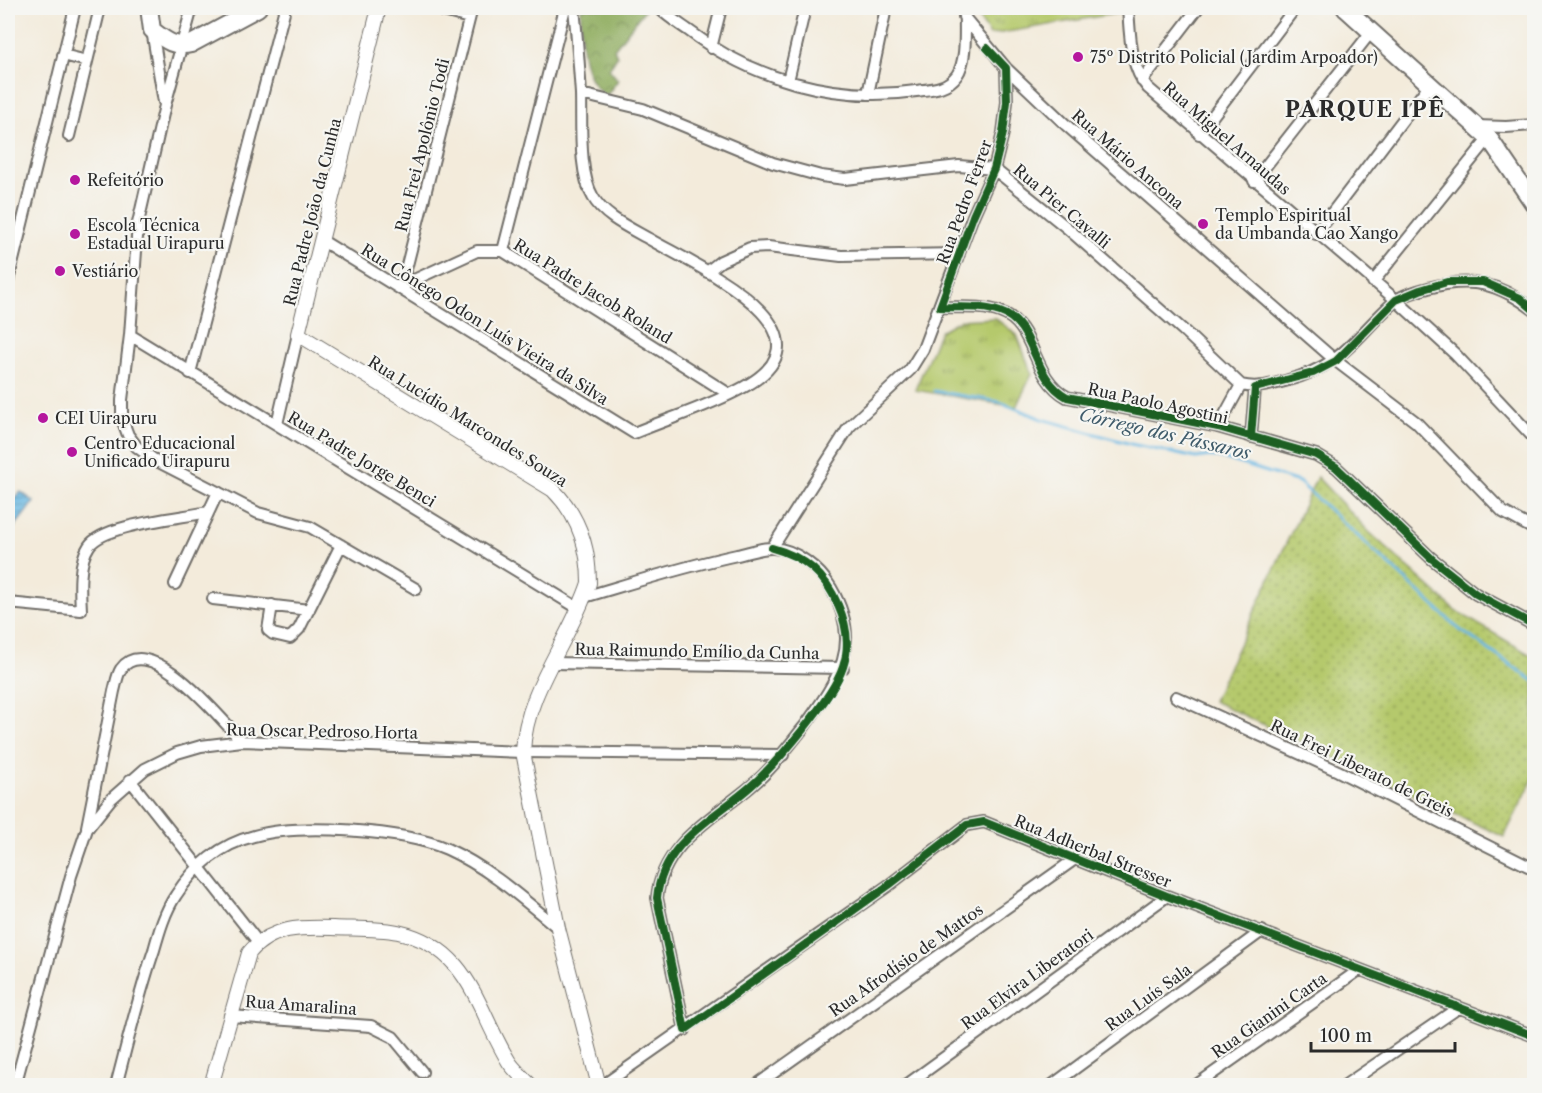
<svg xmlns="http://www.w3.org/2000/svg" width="1542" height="1093" viewBox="0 0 1542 1093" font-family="'Libre Caslon Text',serif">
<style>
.grass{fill:url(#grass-dots);stroke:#707a4c;stroke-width:1.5}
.forest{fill:url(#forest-crowns);stroke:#5e6c46;stroke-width:1.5}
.park{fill:url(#park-tufts);stroke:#707a4c;stroke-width:1.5}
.water{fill:url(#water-rules);stroke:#4a7287;stroke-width:1.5}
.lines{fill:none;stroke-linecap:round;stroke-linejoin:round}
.stream{stroke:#68b8e3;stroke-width:3}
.minor-casing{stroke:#716e69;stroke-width:14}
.tertiary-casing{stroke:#716e69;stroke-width:16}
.secondary-casing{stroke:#716e69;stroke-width:20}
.minor{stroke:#fff;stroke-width:10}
.tertiary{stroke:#fff;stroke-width:14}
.secondary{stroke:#fff;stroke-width:16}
.cycleway-casing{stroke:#f6f6f2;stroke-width:11}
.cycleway{stroke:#1b5e20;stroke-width:8}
.poi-dot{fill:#b5179e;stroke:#f6f6f2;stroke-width:2}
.labels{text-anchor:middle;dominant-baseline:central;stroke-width:4.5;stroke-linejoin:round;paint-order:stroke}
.poi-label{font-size:16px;fill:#2b2b2b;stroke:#f6f6f2;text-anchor:start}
.street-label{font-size:16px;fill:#2b2b2b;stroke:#f6f6f2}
.water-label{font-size:18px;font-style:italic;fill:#405c6b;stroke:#f6f6f2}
.district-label{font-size:22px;font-weight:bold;letter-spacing:1.5px;fill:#2b2b2b;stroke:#f6f6f2}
</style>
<defs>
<pattern id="grass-dots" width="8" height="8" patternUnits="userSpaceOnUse" patternTransform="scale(1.5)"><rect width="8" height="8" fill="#b5c96c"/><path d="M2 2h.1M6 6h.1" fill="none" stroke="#93a359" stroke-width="1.8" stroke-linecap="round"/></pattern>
<pattern id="forest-crowns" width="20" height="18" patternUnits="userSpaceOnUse" patternTransform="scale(1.5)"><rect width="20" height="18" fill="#90ad60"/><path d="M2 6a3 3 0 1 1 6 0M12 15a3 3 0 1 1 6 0" fill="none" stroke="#768d4f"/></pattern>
<pattern id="park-tufts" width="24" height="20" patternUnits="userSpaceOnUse" patternTransform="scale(1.5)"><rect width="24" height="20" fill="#b5c96c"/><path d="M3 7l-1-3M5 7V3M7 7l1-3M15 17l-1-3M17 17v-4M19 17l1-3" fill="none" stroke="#93a359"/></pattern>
<pattern id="water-rules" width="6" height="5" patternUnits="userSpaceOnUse" patternTransform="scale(1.5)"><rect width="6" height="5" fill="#68b8e3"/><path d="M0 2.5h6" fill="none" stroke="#5696b8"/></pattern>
</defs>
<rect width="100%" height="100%" fill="#f6f6f2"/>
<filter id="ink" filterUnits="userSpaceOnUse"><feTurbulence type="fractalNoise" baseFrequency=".0167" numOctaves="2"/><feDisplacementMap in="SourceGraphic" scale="12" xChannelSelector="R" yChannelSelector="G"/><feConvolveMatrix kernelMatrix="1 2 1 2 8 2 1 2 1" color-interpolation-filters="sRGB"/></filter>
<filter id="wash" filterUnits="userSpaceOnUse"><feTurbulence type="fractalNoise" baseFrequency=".008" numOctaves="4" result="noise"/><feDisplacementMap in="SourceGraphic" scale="24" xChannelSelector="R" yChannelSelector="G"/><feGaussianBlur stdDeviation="1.35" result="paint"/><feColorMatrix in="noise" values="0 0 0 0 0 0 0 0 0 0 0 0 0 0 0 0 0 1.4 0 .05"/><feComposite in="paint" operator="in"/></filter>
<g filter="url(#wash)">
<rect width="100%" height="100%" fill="#f3ebdb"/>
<path class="grass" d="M1317,477l52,55 87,79 78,46v120l-30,60 -291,-136z"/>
<path class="forest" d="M581,8h65l-32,41 3,7 -8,13 9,11 -12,16c-26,-16 -26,-61 -25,-88z"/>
<path class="park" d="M976,8h148l1,4 -135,23 -9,-13z
M995,318l22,17 15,39 -16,33 -101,-17 25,-59 20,-11z"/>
<path class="water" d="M21,492l13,10 -22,28 -4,-3v-20z"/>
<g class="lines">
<path class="stream" d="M934,391l66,11 42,17 89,25 65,14 14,-2 19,4 70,22 160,147 75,52"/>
</g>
</g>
<g filter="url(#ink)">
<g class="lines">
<defs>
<path id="minor" d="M192,8l-27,97 -27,118 -8,112 -8,65v19l6,16 9,12 16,12 105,54 52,14 106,62
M433,8l36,10
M659,8c8,8 19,15 29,22 64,49 148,73 228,61 15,-2 31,-2 41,-16 11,-16 7,-48 8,-67
M1128,8c2,26 2,60 20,80l248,212 59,54 79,84
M964,17l42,51 60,57 270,236 80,61 87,90 31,17
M152,30l12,72
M711,48l10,-40
M63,55l24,6
M788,81l17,-73
M1142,81l56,-73
M581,94l62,15 130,54 48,13 24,3 114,-13 35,3 72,58 117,103 58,55
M868,94l18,-86
M1476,126l30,1 28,-2
M1199,134l96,-126
M69,136l31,-128
M1254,181l117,-149
M1316,234l114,-150
M321,240l313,193c36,-15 76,-27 110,-46 100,-55 -48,-121 -93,-147 -19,-11 -47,-23 -58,-43 -15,-25 -11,-74 -12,-103 -2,-29 -4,-58 -7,-86
M503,251l62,-243
M707,272l14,-11 29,-13 18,-1 73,9 118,-2
M8,281l67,-273
M1373,282l116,-144
M403,285l74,-34h26l226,143
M401,289l71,-281
M940,307c19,1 42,-2 60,5 37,12 30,65 67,85l151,30 98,28 20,12 95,91 45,36 58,31
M130,335l448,273
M190,373l95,-365
M1241,385c16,4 28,0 44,-4 59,-15 68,-42 109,-79 8,-7 23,-11 34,-14 43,-12 71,-5 106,22
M277,424l21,-90
M1218,427l23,-42
M1251,437l4,-49
M772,548l77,-121 61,-57 13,-21 50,-133 21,-47 9,-36 4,-31 -1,-34
M175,584l43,-92
M584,597c51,-15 101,-31 153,-42 11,-2 25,-8 36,-7 22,1 47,21 58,40 33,57 7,92 -27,139 -17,21 -33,43 -54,60 -38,32 -88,57 -93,111l28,132
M213,599l96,11
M8,603l73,7c-1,-18 -3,-48 8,-64 15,-22 92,-28 119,-34
M272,605l-4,25 5,4 17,4 9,-9 42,-84
M552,663l291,5
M1176,697l162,74 196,98
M130,780l128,162
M87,827l27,-136c2,-7 3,-16 7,-22 29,-40 102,53 121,72
M230,1016l141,10 22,11 29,35
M15,1086l56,-210 16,-47 24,-30 34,-30 32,-16 24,-7 41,-5 281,11 260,3
M116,1086c12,-46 23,-92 38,-136 5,-18 11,-39 22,-55 18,-28 45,-51 78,-59 45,-13 150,-6 193,13 42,19 76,50 111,79
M602,1086l287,-201 78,-60 17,-3 183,74 367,140
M755,1086l320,-227
M905,1086l262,-190
M1051,1086l211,-155
M1195,1086l164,-116
M1344,1086l114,-78"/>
<path id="tertiary" d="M379,8l-81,326 255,156c25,25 36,57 36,93 -18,56 -64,108 -66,169l35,176 41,158
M211,1086l38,-133c22,-27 53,-26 84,-25 21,1 45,0 65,4 72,16 78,76 111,130 6,9 15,16 22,24"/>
<path id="secondary" d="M149,8l3,22c13,10 22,18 39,14l67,-36
M1345,8l144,130 45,66"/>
</defs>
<use href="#minor" class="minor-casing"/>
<use href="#tertiary" class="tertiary-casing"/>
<use href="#secondary" class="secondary-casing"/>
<use href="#minor" class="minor"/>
<use href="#tertiary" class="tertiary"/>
<use href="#secondary" class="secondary"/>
<defs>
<path id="cycleway" d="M987,48l19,20 1,34 -4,31 -9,36 -21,47 -33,91c19,1 42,-2 60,5 37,12 30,65 67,85l151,30 98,28 20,12 95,91 45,36 58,31
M1251,437l4,-49 58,-15 23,-12 60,-61 24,-10 27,-8h36l37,16 14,12
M772,548c33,9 53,26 66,57 9,20 12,41 5,62 -10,31 -67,97 -92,119 -37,33 -89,56 -94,112l28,132 204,-145 78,-60 17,-3 183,74 367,140"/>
</defs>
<use href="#cycleway" class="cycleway-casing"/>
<use href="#cycleway" class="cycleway"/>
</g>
</g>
<g class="poi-dot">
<circle cx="1078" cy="57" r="6"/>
<circle cx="75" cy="180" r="6"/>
<circle cx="1203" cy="224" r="6"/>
<circle cx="75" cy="234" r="6"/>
<circle cx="60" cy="271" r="6"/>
<circle cx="43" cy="418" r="6"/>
<circle cx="72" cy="452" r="6"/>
</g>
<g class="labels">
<g class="poi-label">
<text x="1090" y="57">75º Distrito Policial (Jardim Arpoador)</text>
<text x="87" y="180">Refeitório</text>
<text x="1215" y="215">Templo Espiritual<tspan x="1215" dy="18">da Umbanda Cao Xango</tspan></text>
<text x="87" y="225">Escola Técnica<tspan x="87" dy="18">Estadual Uirapuru</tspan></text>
<text x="72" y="271">Vestiário</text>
<text x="55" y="418">CEI Uirapuru</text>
<text x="84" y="443">Centro Educacional<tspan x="84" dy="18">Unificado Uirapuru</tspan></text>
</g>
<g class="street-label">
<text transform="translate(1227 138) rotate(41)">Rua Miguel Arnaudas</text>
<text transform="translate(422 145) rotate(-76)">Rua Frei Apolônio Todi</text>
<text transform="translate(1128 159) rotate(41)">Rua Mário Ancona</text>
<text transform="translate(964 202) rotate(-70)">Rua Pedro Ferrer</text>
<text transform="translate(1062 206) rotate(40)">Rua Pier Cavalli</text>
<text transform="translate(312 212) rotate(-76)">Rua Padre João da Cunha</text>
<text transform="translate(593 291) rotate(32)">Rua Padre Jacob Roland</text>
<text transform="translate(485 324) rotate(32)">Rua Cônego Odon Luís Vieira da Silva</text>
<text transform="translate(1158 403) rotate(12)">Rua Paolo Agostini</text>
<text transform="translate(468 421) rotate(32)">Rua Lucídio Marcondes Souza</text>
<text transform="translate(362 459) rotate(31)">Rua Padre Jorge Benci</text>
<text transform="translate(697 651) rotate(1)">Rua Raimundo Emílio da Cunha</text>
<text transform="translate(322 731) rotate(1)">Rua Oscar Pedroso Horta</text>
<text transform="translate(1362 768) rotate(26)">Rua Frei Liberato de Greis</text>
<text transform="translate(1093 851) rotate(22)">Rua Adherbal Stresser</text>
<text transform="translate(906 960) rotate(-35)">Rua Afrodísio de Mattos</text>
<text transform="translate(1027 979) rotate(-36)">Rua Elvira Liberatori</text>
<text transform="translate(1148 997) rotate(-36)">Rua Luís Sala</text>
<text transform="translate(301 1005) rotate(4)">Rua Amaralina</text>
<text transform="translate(1269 1015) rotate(-35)">Rua Gianini Carta</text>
</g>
<g class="water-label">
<text transform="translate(1165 434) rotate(13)">Córrego dos Pássaros</text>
</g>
<g class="district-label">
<text x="1365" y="109">PARQUE IPÊ</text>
</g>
</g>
<rect width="1542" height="1093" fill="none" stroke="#f6f6f2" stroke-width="30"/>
<path d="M1311 1042v9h144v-9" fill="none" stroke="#2b2b2b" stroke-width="3"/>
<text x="1320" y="1042" font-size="18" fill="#2b2b2b" stroke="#f6f6f2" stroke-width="4.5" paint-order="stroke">100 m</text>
</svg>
